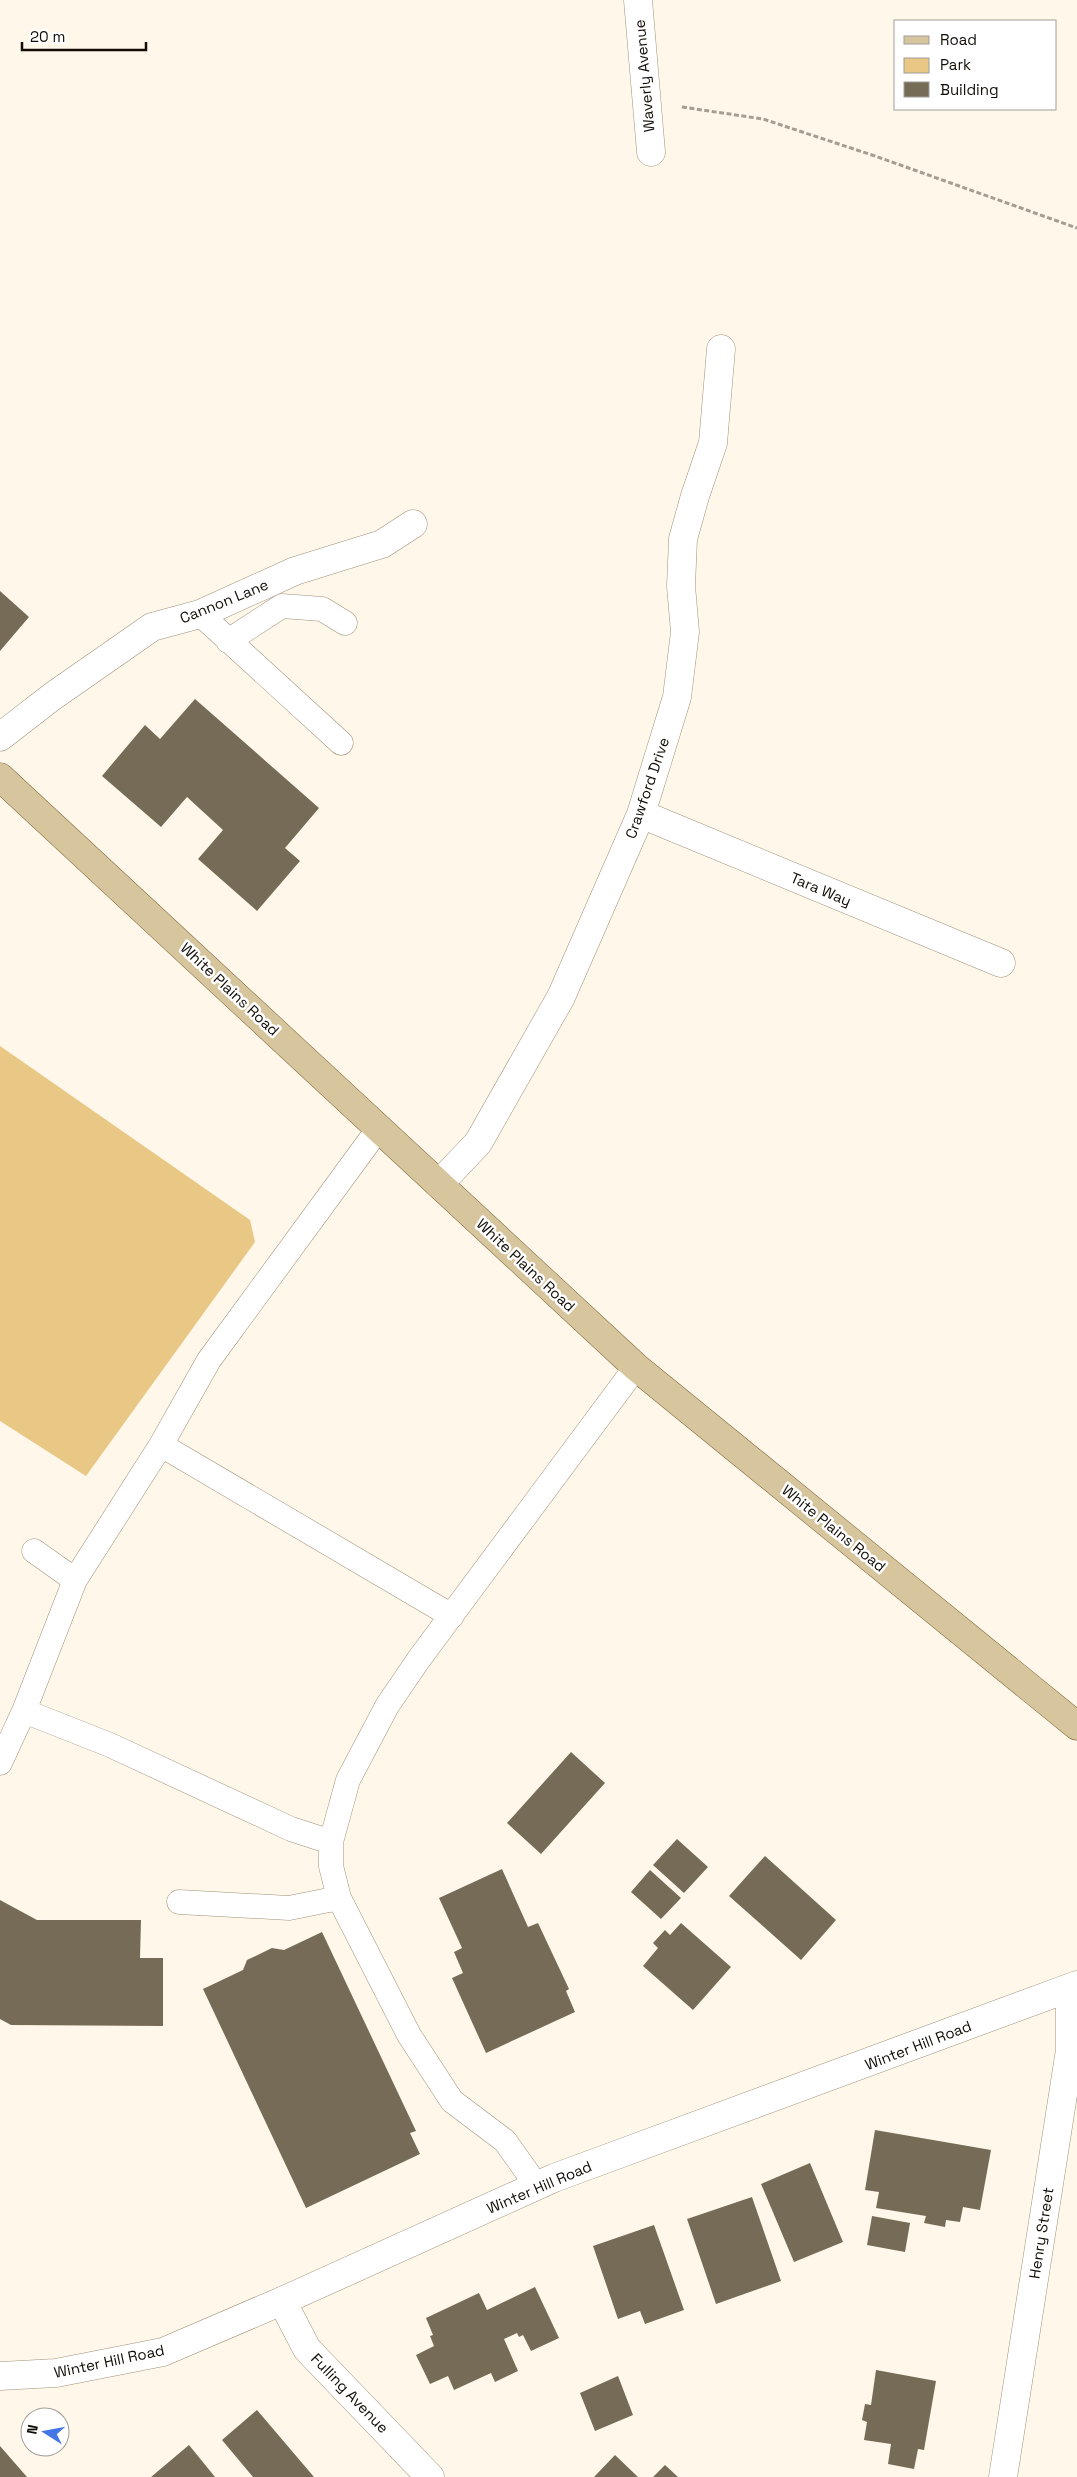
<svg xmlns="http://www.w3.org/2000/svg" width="1077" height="2477" viewBox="0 0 1077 2477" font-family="'Space Grotesk',sans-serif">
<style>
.green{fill:#e9c784}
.building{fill:#766b56}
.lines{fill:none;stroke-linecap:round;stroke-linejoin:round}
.service-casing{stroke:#9e927c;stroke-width:25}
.minor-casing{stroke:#9e927c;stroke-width:29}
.secondary-casing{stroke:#9e927c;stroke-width:29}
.primary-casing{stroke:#816b3f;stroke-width:29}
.path{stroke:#a49d92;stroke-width:3;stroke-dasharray:5 2.5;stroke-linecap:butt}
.service{stroke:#fff;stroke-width:24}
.minor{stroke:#fff;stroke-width:28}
.secondary{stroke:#fff;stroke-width:28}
.primary{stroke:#d7c59e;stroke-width:28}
.labels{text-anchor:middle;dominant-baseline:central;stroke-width:5;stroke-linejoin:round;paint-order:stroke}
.street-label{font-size:15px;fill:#110d06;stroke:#fff}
</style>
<rect width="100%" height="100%" fill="#fff7e9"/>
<path class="green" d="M0,1046l250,174 5,22 -169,234 -86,-55z"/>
<path class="building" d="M0,591l29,26 -29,34z
M195,699l124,109 -34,40 15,13 -43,50 -59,-52 25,-29 -36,-33 -26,30 -59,-51 43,-51 15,14z
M571,1752l34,31 -64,71 -34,-31z
M677,1839l31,28 -24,26 -31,-28z
M765,1856l71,64 -35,40 -72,-64z
M502,1869l26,58 10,-4 31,66 -3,2 9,21 -89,41 -34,-75 11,-5 -9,-21 8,-4 -23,-50z
M650,1870l31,28 -20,21 -30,-27z
M0,1900l37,20h104l-1,38h23v68l-152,-1 -11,-6z
M681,1923l50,44 -38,43 -50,-44 15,-18 -5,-5 12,-13 5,5z
M322,1932l94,199 -6,2 10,21 -114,54 -103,-219 40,-19 4,-10 25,-12 12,2z
M875,2130l116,20 -11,60 -17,-3 -3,15 -14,-2 -1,7 -21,-4 2,-7 -50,-8 3,-16 -14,-2z
M810,2163l33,79 -49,20 -33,-78z
M752,2197l29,84 -65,23 -29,-85z
M872,2216l38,7 -5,29 -38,-7z
M654,2225l30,85 -39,14 -5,-13 -22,8 -25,-73z
M535,2287l24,51 -28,13 -8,-16 -4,2 -2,-4 -13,6 14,32 -23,11 -4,-9 -37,17 -6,-14 -18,8 -14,-29 18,-9 -4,-10 3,-1 -7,-17 53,-25 8,17z
M876,2370l60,11 -12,69 -6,-1 -4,20 -26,-5 3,-20 -27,-4 3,-18 -5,-2 3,-16 6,1z
M618,2376l15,39 -38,16 -15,-38z
M257,2410l57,67h-61l-31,-37z
M189,2445l26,32h-64z
M0,2446l27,31h-27z
M615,2455l23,22h-44z
M665,2465l13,12h-25z"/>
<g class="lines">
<defs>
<path id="service" d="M200,614l141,129
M228,641l54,-35 40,3 23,14
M161,1445l291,171
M34,1551l41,29
M24,1711l86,34 181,84 40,13 17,-62 39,-74 32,-47 217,-292
M0,1763l24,-52 51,-131 86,-135 48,-85 170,-232
M331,1842v24l8,32 70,137 43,66 53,40 32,45
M179,1902l110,6 50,-10"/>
<path id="minor" d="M638,0l13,152
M0,737l53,-41 99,-69 48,-13 95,-43 87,-27 31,-20
M641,814l360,149
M439,1184l39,-41 83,-146 80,-183 36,-117 8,-65 -4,-46 2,-47 12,-43 18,-53 8,-94
M282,2301l25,48 123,128
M1003,2477l67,-427v-62"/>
<path id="secondary" d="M0,2376l56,-3 107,-21 119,-51 272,-123 523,-193"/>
<path id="primary" d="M0,777l636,590 441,359"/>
</defs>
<use href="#service" class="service-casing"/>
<use href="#minor" class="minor-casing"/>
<use href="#secondary" class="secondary-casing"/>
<use href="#primary" class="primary-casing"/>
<path class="path" d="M682,107l81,12 112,37 202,72"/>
<use href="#service" class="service"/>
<use href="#minor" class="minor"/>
<use href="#secondary" class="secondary"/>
<use href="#primary" class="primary"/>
</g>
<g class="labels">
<g class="street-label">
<text transform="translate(644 76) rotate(-95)">Waverly Avenue</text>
<text transform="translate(224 601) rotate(-22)">Cannon Lane</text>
<text transform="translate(647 788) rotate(-71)">Crawford Drive</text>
<text transform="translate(821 889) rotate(23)">Tara Way</text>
<text transform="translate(230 989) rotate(43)">White Plains Road</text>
<text transform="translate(526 1265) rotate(43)">White Plains Road</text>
<text transform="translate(834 1528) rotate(39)">White Plains Road</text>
<text transform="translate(918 2045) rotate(-21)">Winter Hill Road</text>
<text transform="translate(539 2187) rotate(-23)">Winter Hill Road</text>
<text transform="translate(1041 2233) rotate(-81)">Henry Street</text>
<text transform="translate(109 2361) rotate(-12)">Winter Hill Road</text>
<text transform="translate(350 2393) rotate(46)">Fulling Avenue</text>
</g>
</g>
<rect x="894" y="20" width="162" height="90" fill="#ffffff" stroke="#a09e9b"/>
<rect x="904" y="36" width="25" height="8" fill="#d7c59e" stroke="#a09e9b"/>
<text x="940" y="45" font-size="15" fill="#110d06">Road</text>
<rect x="904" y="58" width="25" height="15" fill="#e9c784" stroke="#a09e9b"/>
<text x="940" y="70" font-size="15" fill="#110d06">Park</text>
<rect x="904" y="82" width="25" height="15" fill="#766b56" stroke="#a09e9b"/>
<text x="940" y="95" font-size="15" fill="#110d06">Building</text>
<g transform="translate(45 2432) rotate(281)"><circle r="24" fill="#ffffff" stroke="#a09e9b"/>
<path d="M0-4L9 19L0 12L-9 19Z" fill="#4576e8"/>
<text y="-8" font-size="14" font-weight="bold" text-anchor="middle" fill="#110d06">N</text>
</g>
<path d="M22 42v8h124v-8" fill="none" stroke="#110d06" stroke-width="2.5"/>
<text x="30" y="42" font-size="15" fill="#110d06" stroke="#ffffff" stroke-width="4" paint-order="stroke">20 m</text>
</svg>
